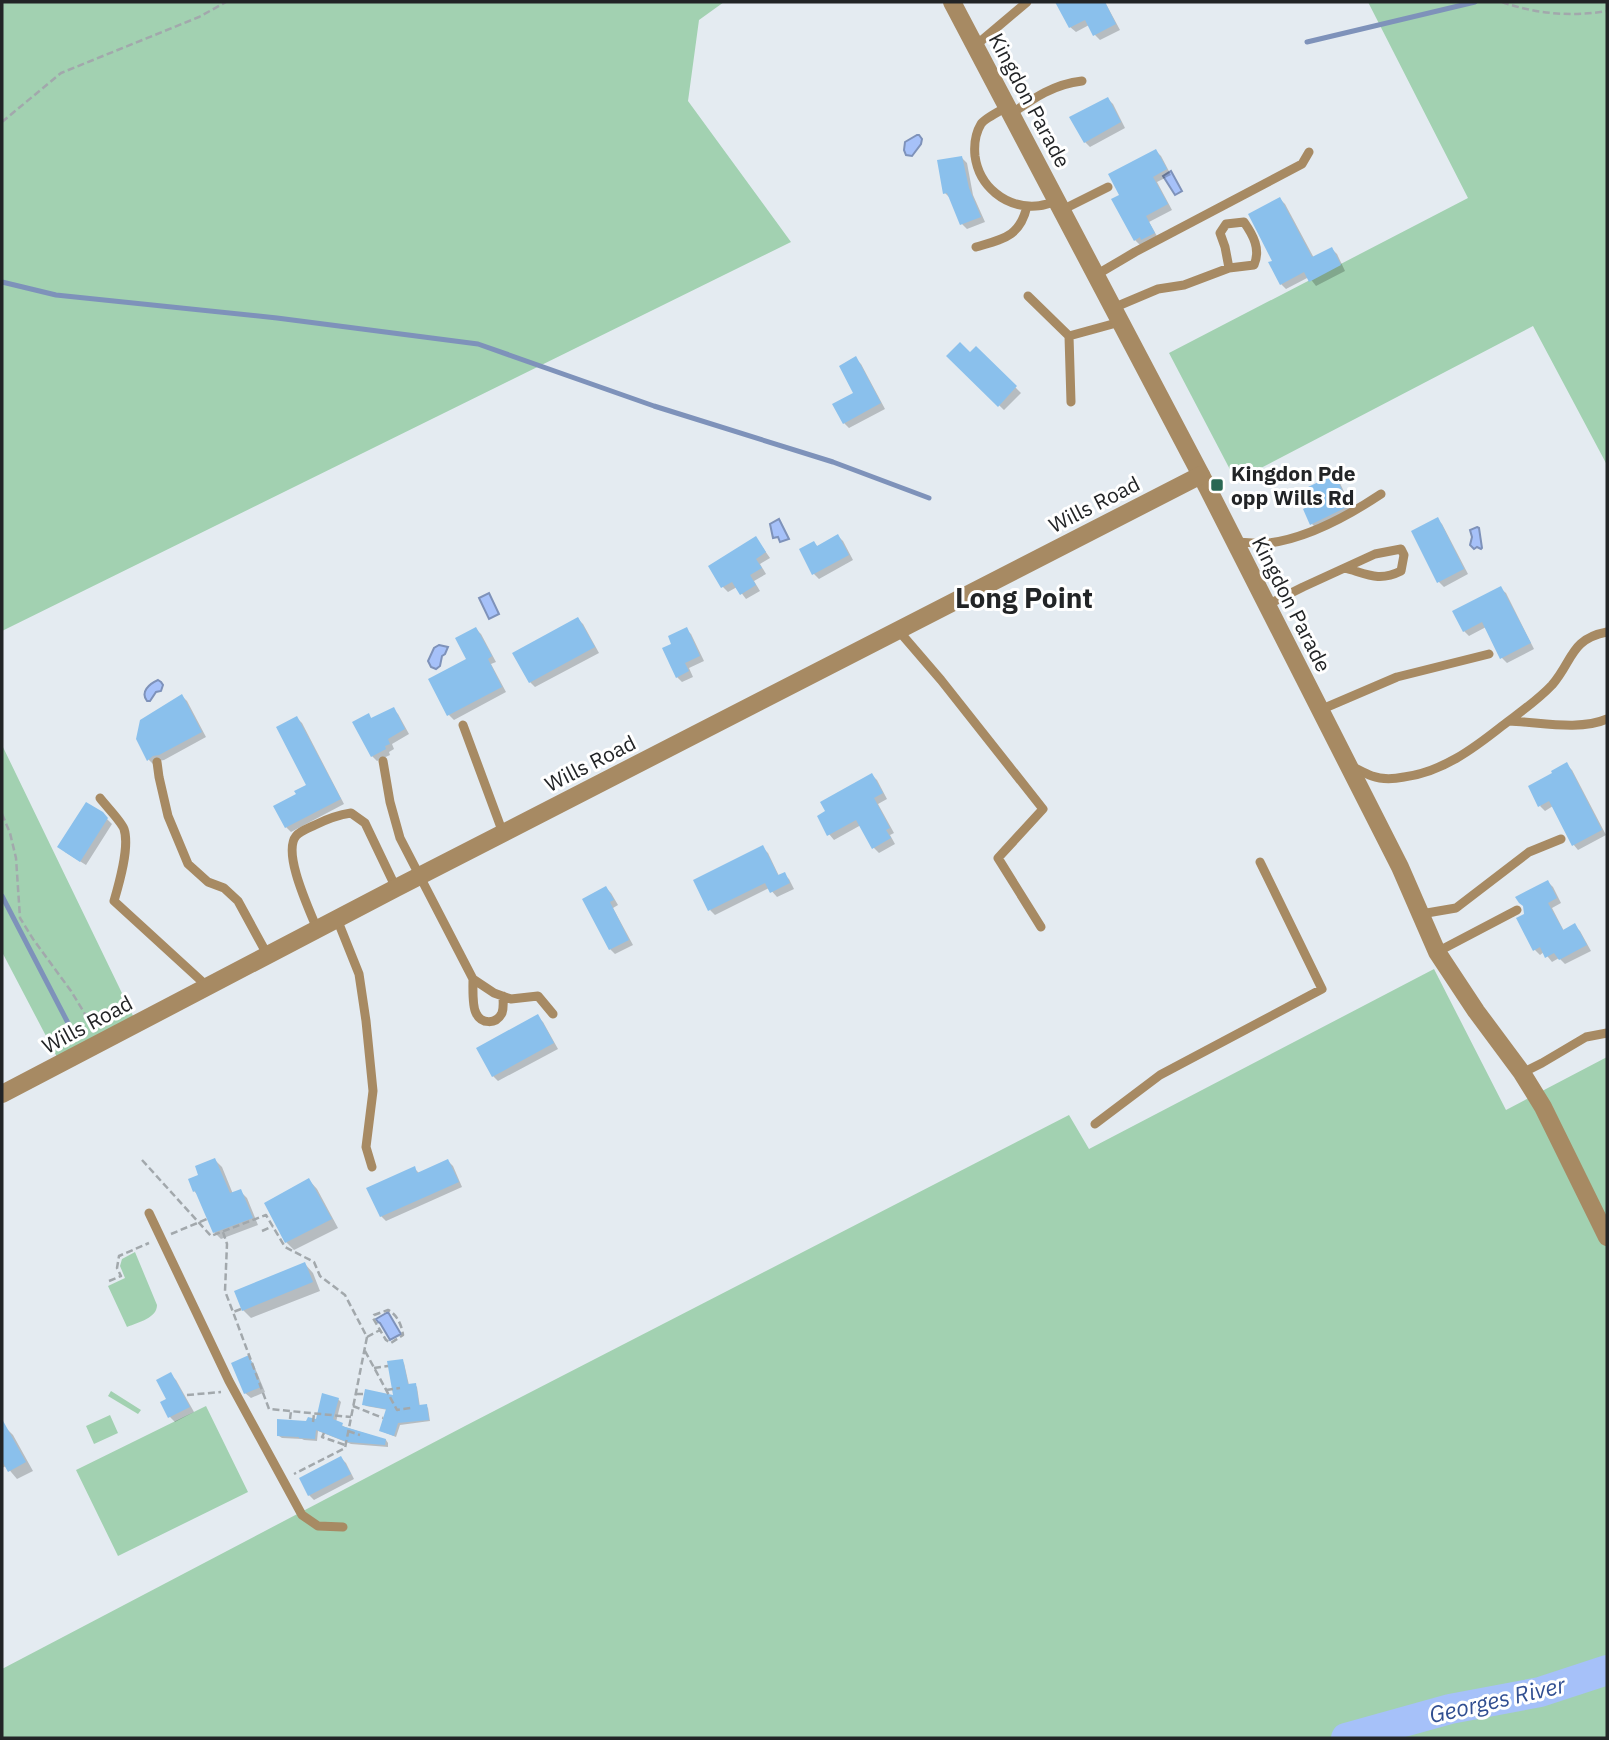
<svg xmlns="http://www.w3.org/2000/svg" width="1609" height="1740" viewBox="0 0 1609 1740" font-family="'IBM Plex Sans',sans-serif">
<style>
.green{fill:#a2d1b1}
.water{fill:#a6c1f9;stroke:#7e92ba;stroke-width:2}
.shadow{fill:#0003}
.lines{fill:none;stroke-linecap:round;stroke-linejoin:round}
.stream{stroke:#7e92ba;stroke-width:5}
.river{stroke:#a6c1f9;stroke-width:30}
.building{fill:#8ac0ec}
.path{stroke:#a2a8ac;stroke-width:2.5;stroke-dasharray:7 3.5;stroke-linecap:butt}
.service{stroke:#a78a63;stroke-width:9}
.minor{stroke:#a78a63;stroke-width:18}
.tertiary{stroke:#a78a63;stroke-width:18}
.poi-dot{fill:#296753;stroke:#fff;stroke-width:2.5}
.labels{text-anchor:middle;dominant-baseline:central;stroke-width:6;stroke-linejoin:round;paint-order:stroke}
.street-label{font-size:21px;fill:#222426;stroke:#fff}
.poi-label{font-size:21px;font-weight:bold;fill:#222426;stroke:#fff;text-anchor:start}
.water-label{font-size:23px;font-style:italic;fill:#314f91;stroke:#fff}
.district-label{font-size:28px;font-weight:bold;fill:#222426;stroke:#fff}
</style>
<rect width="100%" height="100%" fill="#e4ebf1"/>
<path class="green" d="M2,2h722l-25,18 -11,81 103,141 -789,389z
M1368,2h239v463l-74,-139 -297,155 -67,-128 299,-155z
M2,745l132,273 -77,39 -55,-105z
M1434,969l72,141 101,-53v681h-1605v-69l463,-243 604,-311 20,34z
M135,1252l22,53c0,13 -18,17 -30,22l-19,-41 17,-8 -5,-12 2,-7z
M111,1391l30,19 -3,4 -30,-18z
M206,1406l42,86 -130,64 -42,-86z
M110,1415l8,18 -24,11 -8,-18z"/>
<path class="water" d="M917,135h2l3,4 -1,5 -9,12 -6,-1 -2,-5 1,-8z
M1171,171l11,20 -7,4 -12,-19z
M779,519l10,20 -9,3 -2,-5 -5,1 -3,-14z
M1477,527l2,1 3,20 -1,1 -4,-2 -3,2 -4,-4 2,-8 -2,-7z
M489,593l10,21 -10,5 -10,-21z
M439,645l9,2 -3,7 -3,2 -2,10 -4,3 -5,-2 -3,-6 6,-13z
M158,680l3,2 2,3 -2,6 -5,1 -6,9h-3c-7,-9 2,-17 11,-21z
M388,1312l13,22 -11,6 -10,-17 -2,-1 -2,-3z"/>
<path class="shadow" d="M1057,2h31l1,2 5,-2h11l15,28 -20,10 -5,-5 -6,-10 -13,7 -6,-5z
M1108,99l5,5 12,24 -35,19 -5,-5z
M1156,151l5,5 10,19 -14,7 15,28 -23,12 9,16 -18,7 -5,-5 -13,-44z
M961,157l6,6 6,32 12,27 -18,7 -5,-5 -12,-26 -5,-5z
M1280,199l5,5 29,54 18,-9 5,5 8,17 -29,15 -7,-9 -23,12 -5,-5 -7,-23z
M976,348l45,45 -17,17 -56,-54 22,-2z
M856,359l5,5 24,45 -36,19 -5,-5 12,-30z
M1334,476l5,5 14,30 -36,18 -5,-5 5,-20z
M1437,519l5,5 26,50 -24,13 -5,-5 -26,-50z
M838,536l5,5 10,19 -34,19 -5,-5v-31l4,4z
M756,538l14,20 -10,6 6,10 -12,7 6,10 -14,8 -9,-12 -9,5 -5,-5 -13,-21z
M1500,588l6,5 28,56 -27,14 -5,-5 -16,-31 -17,9 -5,-5z
M578,619l5,5 16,29 -64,34 -5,-5z
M476,629l5,5 15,28 -5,2 15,28 -52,28 -5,-5 19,-55z
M686,629l5,5 13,27 -15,7 4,9 -11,5 -5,-5 -4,-32z
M182,696l5,5 19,36 -42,23 -5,1 -5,4 -5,-5 -11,-21z
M393,709l5,5 11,20 -17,10 2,5 -5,3 1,3 -13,6 -5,-5 -4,-41 5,5z
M297,718l5,5 42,81 -53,28 -5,-5 12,-32 11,-9z
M1567,765l5,5 34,65 -28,15 -5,-6 -20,-38 -8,5 -5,-5z
M872,775l5,5 10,19 -9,5 16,29 -4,2 5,9 -16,9 -5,-5 -13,-23 -27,15 -5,-6z
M102,814l10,10 -26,41 -21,-13z
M763,848l5,5 11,23 5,-2 5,5 5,10 -17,8 -8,-9 -54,27 -5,-5z
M1548,882l5,5 8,16 -9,5 12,23 11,-5 5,5 11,20 -26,13 -6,-6 -7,4 -8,-10 -4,3 -5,-5 -9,-35z
M606,888l5,5 7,12 -5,3 20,37 -18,9 -5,-5 -26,-49z
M538,1017l5,5 15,27 -60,32 -5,-5z
M215,1160l7,7 11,27 7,-3 7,7 11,27 -37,14 -7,-7 -15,-36 -5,-5 7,-15z
M448,1161l5,5 9,21 -76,34 -5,-5 33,-48 6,6z
M309,1180l8,9 21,39 -44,22 -8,-8z
M305,1264l8,9 7,18 -69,27 -8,-8z
M248,1357l5,6 12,29 -14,6 -6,-5z
M402,1361l2,2 5,22h6l2,2 3,20 6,-1 2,2 2,13 -30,4 -4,12 -15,-6 7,-21 -22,-4 -2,-2 31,-7z
M171,1375l5,5 18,32 -19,10 -5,-5 -8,-14 6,-3z
M338,1399l3,3 -5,20 9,5 41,13 2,3v4l-37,-3 -33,-13 -1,10 -13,-1 -2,-1 -20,-1 -3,-2 38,-15z
M5,1427l8,8 20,36 -16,8 -11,-13 -4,2v-39z
M341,1458l5,5 8,16 -40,21 -5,-5z"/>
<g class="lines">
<path class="stream" d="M1307,42l168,-40
M2,282l54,13 221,23 201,26 176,62 179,56 96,36
M2,896l66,127"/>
<path class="river" d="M1346,1738l104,-29 90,-17 67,-22"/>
</g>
<path class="building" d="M1055,2h50l11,22 -23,12 -8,-16 -16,8z
M1108,97l13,25 -37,21 -15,-26z
M1156,149l11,20 -14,8 15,27 -22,12 9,17 -14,7 -1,-3 -6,4 -23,-42 8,-4 -11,-21z
M962,156l7,32 12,29 -21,8 -13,-32 -4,1 -6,-34z
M1280,197l32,60 20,-10 9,18 -32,17 -5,-10 -24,13 -12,-23 4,-1 -24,-47z
M960,342l10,10 6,-6 41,40 -19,21 -52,-51z
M856,356l25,47 -38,21 -11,-20 21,-11 -14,-27z
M1335,474l14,32 -39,19 -7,-16 12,-6 -7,-16z
M1438,517l26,52 -27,14 -26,-52z
M838,534l11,21 -37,20 -13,-26 15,-8 3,5z
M756,536l10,16 -10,7 6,9 -12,7 6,10 -16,10 -8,-13 -11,6 -13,-22z
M1501,586l30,57 -31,16 -18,-37 -19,10 -11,-21z
M578,617l17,30 -66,36 -17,-30z
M476,627l16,29 -4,3 14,28 -55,29 -19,-37 38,-20 -11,-21z
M687,627l13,29 -15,7 4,8 -13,7 -14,-30 9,-4 -3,-8z
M182,694l20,38 -43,23 -6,1 -6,5 -11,-22 4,-19z
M394,707l11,22 -17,10 2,5 -5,2 1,3 -15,8 -19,-35 17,-9 2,5z
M297,716l44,83 -56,29 -12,-22 23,-12 -2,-3 12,-6 -30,-58z
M1567,762l35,68 -30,16 -23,-45 -11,6 -10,-21 24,-13 -1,-2z
M872,773l11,20 -9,5 16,30 -4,2 5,8 -19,11 -16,-29 -29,16 -10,-20 8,-5 -5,-9z
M86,802l17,10 5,6 -28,44 -23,-15z
M763,845l15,30 7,-3 5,11 -20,10 -5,-10 -57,28 -15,-31z
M1548,880l9,18 -9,5 15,27 12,-7 12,22 -28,15 -5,-7 -9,5 -5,-11 -7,4 -17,-33 8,-4 -1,-8 -4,-3 -4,-6z
M606,886l8,14 -4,2 19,38 -20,10 -27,-51z
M538,1014l16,29 -62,34 -16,-29z
M215,1158l15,35 11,-4 12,29 -40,15 -18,-42 -2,1 -5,-13 10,-4 -3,-9z
M448,1159l11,23 -79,35 -14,-29 49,-22 2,7z
M309,1178l23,41 -47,24 -21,-40z
M305,1262l8,20 -71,29 -8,-20z
M249,1355l12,32 -17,7 -13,-31z
M403,1359l5,25 8,-1 3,22 8,-1 2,16 -31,3 -4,13 -15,-5 7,-22 -24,-4 3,-16 28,6 -6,-34z
M171,1372l19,35 -22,11 -8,-16 6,-3 -10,-19z
M322,1393l17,5 -6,21 10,4 -1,3 44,13 -1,6 -38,-3 -31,-12 -1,9 -16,-1v-1l-22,-1v-17l29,2 2,-4 8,2z
M2,1419l24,43 -18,10 -6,-11z
M341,1456l10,18 -43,22 -9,-18z"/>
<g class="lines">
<path class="path" d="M1502,2c34,12 69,15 105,9
M2,122l59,-49 138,-56 27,-15
M2,814l8,19 6,25 4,60 13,21 38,52 22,36
M142,1160l69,76 55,-21 19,32 29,15 6,14 25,19 22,42 -22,111 -51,26
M262,1231l11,-5
M223,1232l4,12 -2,47 8,21
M171,1234l36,-15
M109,1281l12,-5 -4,-8 2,-12 30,-13
M241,1309l-8,3 36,97 82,8
M367,1337l13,-7 -7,-12 1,-3 14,-5c9,4 14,16 15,25l-12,8 -5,-3 -6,-10
M365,1351l32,59 14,-2
M374,1368l14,-2
M386,1390l14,-2
M356,1394h8
M187,1395l34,-3
M353,1406l30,12
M290,1419l1,-8
M313,1422l1,-8
M348,1431l12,4
M324,1433l-2,4 23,8"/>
<path class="service" d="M975,46l52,-44
M1007,107c-7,4 -23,12 -26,17 -6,10 -7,22 -6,32 4,30 30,52 61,50 7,0 14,-3 21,-5
M1011,114c23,-16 43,-30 71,-33
M1062,210l46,-23
M976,247c27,-8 44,-10 51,-41
M1096,275l39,-23 167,-88 7,-12
M1028,296l41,40 51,-14
M1113,308l45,-19 26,-4 45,-17 25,-3c7,-16 -1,-30 -10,-43l-18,2 -6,9 5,14 4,21
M1069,336l2,66
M1235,542c11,0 23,2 34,1 40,-5 79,-27 112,-49
M1267,605l36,-18 72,-33 26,-5 3,6 -3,16c-22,11 -34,3 -56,-3
M898,630l43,50 102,129 -45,49 43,69
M1320,710l77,-33 92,-23
M1509,721c31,1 70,10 98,-2
M463,725l40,108
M383,761l7,41 10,36 73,141 21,14 17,6 27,-3 15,18
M157,762l2,15 9,39 20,48 20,18 16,6 14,13 30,55
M1353,767c6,3 13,7 19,9 11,4 22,3 32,1 38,-5 69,-28 98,-51 17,-13 35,-25 50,-41 21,-24 18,-46 55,-53
M100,798c6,8 21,23 24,31 6,18 -5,55 -10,72l94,86
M1421,914l35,-6 73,-56 32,-13
M337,919l22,55 7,47 7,70 -7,56 6,20
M317,929c-7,-18 -35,-76 -21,-93 4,-5 13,-8 19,-11 12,-6 22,-10 36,-12l14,10 31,65
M1437,952l80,-42
M473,979c0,9 -1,27 3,34 5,11 20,12 26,0 2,-6 1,-11 1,-17
M1522,1073l20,-10 44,-26 21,-4
M1095,1124l65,-49 162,-86 -62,-127
M149,1213l80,168 73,134 16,11 25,1"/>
<path class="minor" d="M952,2l249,473 199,392 37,85 39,59 46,62 21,34 64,130"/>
<path class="tertiary" d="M2,1094l394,-206 805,-413"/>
</g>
<rect class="poi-dot" x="1210" y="478" width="14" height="14" rx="3.5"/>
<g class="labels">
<g class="street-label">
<text transform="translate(1030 100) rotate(62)">Kingdon Parade</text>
<text transform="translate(1094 504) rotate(-27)">Wills Road</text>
<text transform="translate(1292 604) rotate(63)">Kingdon Parade</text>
<text transform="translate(590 763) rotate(-27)">Wills Road</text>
<text transform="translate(87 1024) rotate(-28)">Wills Road</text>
</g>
<g class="poi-label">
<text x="1231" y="473">Kingdon Pde<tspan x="1231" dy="24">opp Wills Rd</tspan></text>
</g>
<g class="water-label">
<text transform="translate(1497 1699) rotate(-13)">Georges River</text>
</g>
<g class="district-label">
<text x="1024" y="597">Long Point</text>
</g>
</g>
<rect width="1609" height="1740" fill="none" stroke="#222426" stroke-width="7"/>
</svg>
